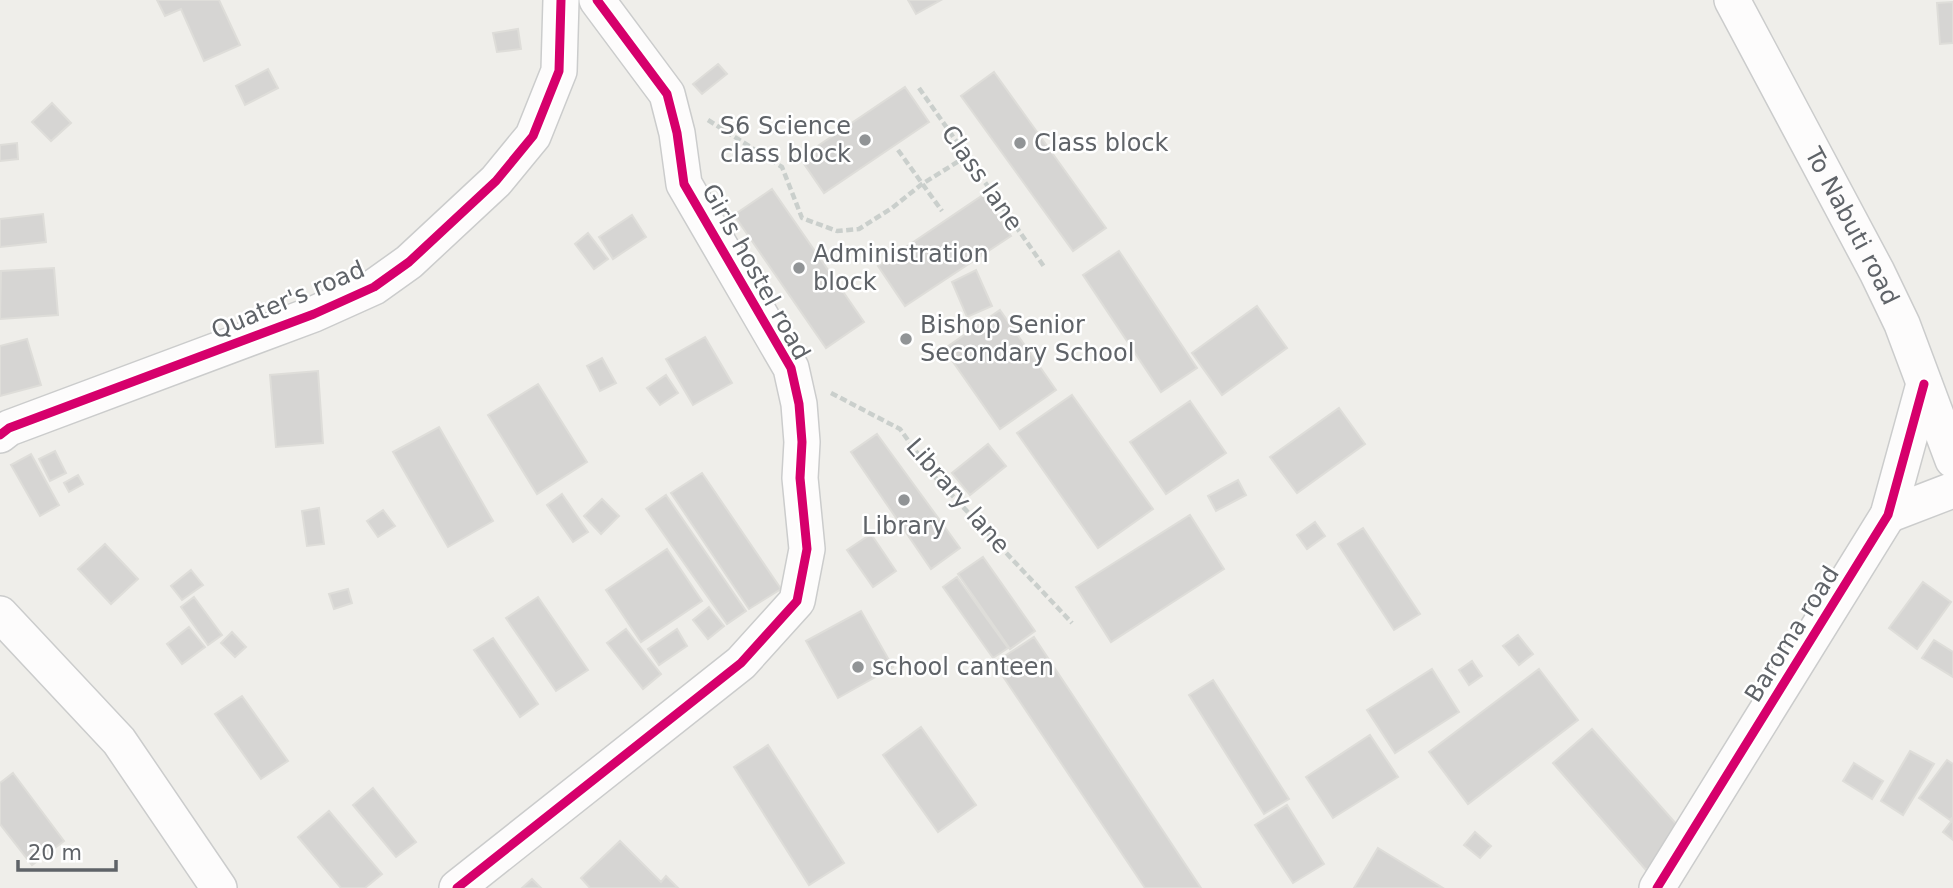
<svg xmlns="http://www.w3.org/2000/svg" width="1953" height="888" viewBox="0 0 1953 888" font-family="'DejaVu Sans',sans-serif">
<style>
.building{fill:#d6d5d3;stroke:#deddd9;stroke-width:2}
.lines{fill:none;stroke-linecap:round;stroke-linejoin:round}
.minor-casing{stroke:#cbcccc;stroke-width:38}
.path{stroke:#cacfcc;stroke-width:4.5;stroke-dasharray:7 3.5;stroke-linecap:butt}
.minor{stroke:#fdfcfc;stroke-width:35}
.cycleway-casing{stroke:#fff;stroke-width:13}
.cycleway{stroke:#d6006c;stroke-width:9}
.poi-dot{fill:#919496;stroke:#fff;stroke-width:2.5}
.labels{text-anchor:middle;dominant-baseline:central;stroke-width:5;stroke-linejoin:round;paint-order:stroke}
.poi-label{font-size:24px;fill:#5f6368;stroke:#fff;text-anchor:start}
.street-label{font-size:24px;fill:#5f6368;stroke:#fff}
</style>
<rect width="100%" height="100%" fill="#efeeea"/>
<path class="building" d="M157,0h62l21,45 -36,16 -23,-52 -16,7z
M908,0h33l-25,14z
M1953,2v41l-13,1 -3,-41z
M518,29l3,20 -24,3 -4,-19z
M718,64l9,10 -25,20 -9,-10z
M268,69l10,19 -33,17 -9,-19z
M994,72l112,156 -33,23 -112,-155z
M905,87l24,35 -105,71 -24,-35z
M52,103l19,20 -20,18 -19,-19z
M17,143l1,16 -18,2v-16z
M772,189l92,133 -38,26 -92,-133z
M772,189l92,133 -38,26 -92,-133z
M983,195l28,41 -106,70 -27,-40z
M43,214l3,28 -46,5v-28z
M632,215l14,22 -33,22 -14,-22z
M588,233l20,26 -14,10 -19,-25z
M1119,251l78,117 -36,24 -78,-117z
M54,268l4,47 -58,4 1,-48z
M976,270l16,36 -25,11 -15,-35z
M1257,306l30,42 -65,47 -30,-42z
M1000,310l56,80 -56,39 -56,-80z
M705,337l27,46 -39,22 -27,-46z
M27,339l14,46 -41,11v-50z
M602,358l14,25 -16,8 -13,-25z
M318,371l5,72 -47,4 -6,-72z
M666,375l12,18 -18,12 -13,-17z
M538,384l49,78 -50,32 -49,-79z
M1072,395l81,114 -55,39 -81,-115z
M1190,401l36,52 -60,41 -36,-52z
M1339,408l26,36 -68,49 -27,-36z
M439,427l54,94 -45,26 -55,-95z
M877,434l83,114 -29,21 -80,-117z
M988,444l18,22 -36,29 -18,-22z
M55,451l11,22 -16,8 -11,-22z
M31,454l28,51 -19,11 -29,-51z
M702,473l79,116 -32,20 -78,-116z
M78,475l5,9 -14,8 -5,-9z
M1238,480l8,15 -30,16 -8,-15z
M562,494l26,38 -15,10 -26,-37z
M666,495l80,116 -19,13 -81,-115z
M602,499l17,17 -18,18 -17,-18z
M319,508l5,36 -17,2 -5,-35z
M383,510l12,16 -17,11 -11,-16z
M1190,515l34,54 -113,73 -35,-55z
M1315,522l10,14 -18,13 -10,-14z
M1363,528l57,86 -26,16 -56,-86z
M871,534l25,37 -23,16 -26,-37z
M105,544l33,35 -27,25 -33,-35z
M667,549l35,52 -61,41 -35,-52z
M983,557l52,74 -25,18 -52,-75z
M191,570l12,15 -21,15 -11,-14z
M957,577l51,71 -15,10 -50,-71z
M1923,582l28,20 -34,47 -28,-21z
M348,589l4,14 -18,6 -5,-15z
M194,597l28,38 -14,10 -27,-38z
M538,597l50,73 -32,21 -50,-73z
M709,607l15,19 -16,13 -15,-19z
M861,611l32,56 -55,31 -32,-57z
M189,627l16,20 -23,17 -15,-20z
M626,629l35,45 -18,15 -36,-46z
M677,629l10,17 -28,19 -11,-16z
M232,632l14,15 -11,10 -14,-14z
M1518,635l15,19 -14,11 -16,-19z
M1034,637l167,251h-56l-151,-225z
M493,638l45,66 -18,13 -46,-67z
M1934,640l19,12v25l-31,-19z
M1472,661l10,15 -13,9 -10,-15z
M1432,669l27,43 -64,41 -28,-43z
M1539,669l39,51 -110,84 -39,-52z
M1213,680l76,119 -25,15 -75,-119z
M242,696l46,65 -27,18 -46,-65z
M921,727l55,78 -38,27 -55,-77z
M1592,729l94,106 -40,35 -93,-107z
M1370,735l28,42 -65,41 -27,-41z
M768,745l76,118 -35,22 -75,-118z
M1910,751l24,13 -31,51 -22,-14z
M1947,760l6,4v53l-3,3 -31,-22z
M1854,763l29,18 -11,18 -29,-18z
M13,773l51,68 -32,24 -32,-41v-41z
M373,788l43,54 -20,15 -43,-52z
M1287,805l37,59 -31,19 -38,-58z
M329,811l53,63 -17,14h-24l-43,-51z
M1953,819v21l-10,-8z
M1475,832l16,14 -11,12 -16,-13z
M620,841l41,41 5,-6 12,12h-88l-9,-10z
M1378,848l65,40h-89z
M532,879l9,9h-19z"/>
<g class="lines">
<defs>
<g id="minor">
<path id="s1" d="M1732,0l145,272 25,52 51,136"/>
<path d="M0,435l9,-7 305,-114 60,-27 35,-25 87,-81 37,-45 26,-65 2,-71"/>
<path d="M1888,515l65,-25"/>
<path d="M0,614l119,127 100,147"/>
<path d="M457,888l284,-225 56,-62 10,-52 -7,-71 2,-36 -3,-38 -8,-36 -107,-184 -7,-51 -10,-39 -70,-94"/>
<path d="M1657,888l231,-373 36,-131"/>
</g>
</defs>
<use href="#minor" class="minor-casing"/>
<path class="path" d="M919,88l126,180
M708,120l74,47 20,51 35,13 22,-2 33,-21 30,-24 45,-28
M898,150l44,61
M831,393l69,36 33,46 139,148"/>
<use href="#minor" class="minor"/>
<defs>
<path id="cycleway" d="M0,435l9,-7 305,-114 60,-27 35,-25 87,-81 37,-45 26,-65 2,-71
M457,888l284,-225 56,-62 10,-52 -7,-71 2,-36 -3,-38 -8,-36 -107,-184 -7,-51 -10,-39 -70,-94
M1657,888l231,-373 36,-131"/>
</defs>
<use href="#cycleway" class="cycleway-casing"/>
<use href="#cycleway" class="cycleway"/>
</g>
<g class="poi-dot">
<circle cx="865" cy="140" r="7"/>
<circle cx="1020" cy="143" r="7"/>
<circle cx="799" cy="268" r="7"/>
<circle cx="906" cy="339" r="7"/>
<circle cx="904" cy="500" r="7"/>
<circle cx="858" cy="667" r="7"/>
</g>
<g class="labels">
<g class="poi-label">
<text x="851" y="126" text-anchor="end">S6 Science<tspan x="851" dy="28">class block</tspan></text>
<text x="1034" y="143">Class block</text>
<text x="813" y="254">Administration<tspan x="813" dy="28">block</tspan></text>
<text x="920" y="325">Bishop Senior<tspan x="920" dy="28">Secondary School</tspan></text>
<text x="904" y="526" text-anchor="middle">Library</text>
<text x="872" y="667">school canteen</text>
</g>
<g class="street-label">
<text transform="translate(982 178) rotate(55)">Class lane</text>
<text stroke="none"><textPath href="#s1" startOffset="256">To Nabuti road</textPath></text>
<text transform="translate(756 272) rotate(61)">Girls hostel road</text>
<text transform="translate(288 300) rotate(-23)">Quater's road</text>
<text transform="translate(958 496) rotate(49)">Library lane</text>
<text transform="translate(1792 634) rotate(-58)">Baroma road</text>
</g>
</g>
<path d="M18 860v10h98v-10" fill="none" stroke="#5f6368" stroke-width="3.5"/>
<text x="28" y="860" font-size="21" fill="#5f6368" stroke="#ffffff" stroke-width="5" paint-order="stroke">20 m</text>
</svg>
